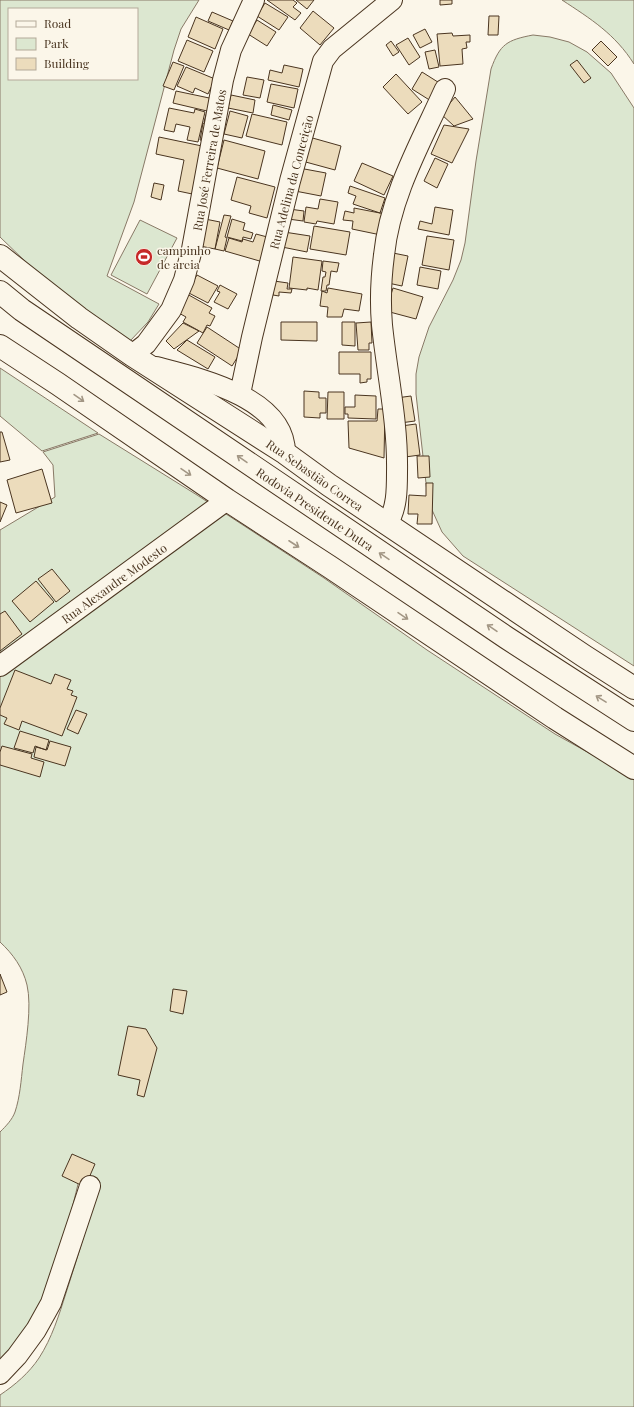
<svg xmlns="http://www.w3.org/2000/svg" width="634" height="1407" viewBox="0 0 634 1407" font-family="'Playfair Display',serif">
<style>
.green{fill:#dce7d0;stroke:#887966;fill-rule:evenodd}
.building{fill:#ecdcbc;stroke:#4a3520}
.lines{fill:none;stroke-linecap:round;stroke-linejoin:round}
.minor-casing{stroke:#4a3520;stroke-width:22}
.major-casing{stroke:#4a3520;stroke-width:24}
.highway-casing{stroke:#4a3520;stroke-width:24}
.minor{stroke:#fbf6e9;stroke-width:20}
.major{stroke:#fbf6e9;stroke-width:22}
.highway{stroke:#fbf6e9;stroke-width:22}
.oneway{stroke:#a29684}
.labels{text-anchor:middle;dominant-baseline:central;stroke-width:3;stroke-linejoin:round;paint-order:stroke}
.street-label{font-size:12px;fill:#4a3520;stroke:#fbf6e9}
.poi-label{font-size:12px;fill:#4a3520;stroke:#fbf6e9;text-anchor:start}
</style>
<rect width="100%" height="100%" fill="#fbf6e9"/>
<path class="green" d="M0,0h199l-18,29 -7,21 -40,152 -27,74 52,28 -11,18 -18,19 -73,-52 -29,-25 -28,-27zM9,9h128v70h-128z
M562,0h72v64c-19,-30 -43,-45 -72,-64z
M533,35l17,2 19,5 18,10 24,21 23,35v558l-171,-110 -21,-24 -14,-31 -12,-107v-20l3,-17 10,-30 24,-47 8,-20 4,-17 11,-82 15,-92c9,-25 16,-29 42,-34z
M140,220l37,18 -30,56 -36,-19z
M0,368l98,65 -56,18 -42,-35z
M99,434l98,61 127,83 103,72 128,84 79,44v629h-634v-12c15,-10 29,-22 39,-37 13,-20 20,-43 27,-65 12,-37 23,-74 34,-111l-20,-6c-11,44 -20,89 -41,129 -11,21 -25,40 -39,59v-232c6,-6 12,-12 15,-20 5,-15 6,-31 8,-48 3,-21 9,-58 4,-79 -4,-17 -14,-31 -27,-43v-412l55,-33 -2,-32 -10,-13z"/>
<path class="building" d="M267,0h26l4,3 -4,4 8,6 -6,7z
M296,0h18l-7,9z
M440,0h12v4l-12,1z
M265,3l23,14 -9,13 -22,-14z
M313,11l21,17 -14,17 -20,-17z
M212,12l21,9 -4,9 -21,-9z
M489,16h10l-1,19h-10z
M196,17l27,12 -8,20 -27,-12z
M257,20l19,12 -9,14 -19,-12z
M425,29l7,13 -12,6 -7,-13z
M452,33l1,3 17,-1v7h-4l1,6 -5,1 1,15 -23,2 -3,-32z
M408,38l12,19 -11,8 -13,-20z
M187,40l26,11 -9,21 -26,-11z
M391,41l8,11 -6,4 -7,-11z
M601,41l16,16 -9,9 -16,-16z
M435,50l4,17 -10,2 -4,-17z
M577,60l14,18 -7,5 -14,-18z
M173,62l11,4 -10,24 -11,-4z
M284,65l19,4 -4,18 -31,-7 2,-10 12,3z
M186,67l29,12 -7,15 -13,-6 -2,5 -16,-7z
M422,72l19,12 -10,17 -19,-12z
M396,74l26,28 -14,12 -25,-27z
M247,77l17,3 -4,18 -17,-3z
M271,84l27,5 -4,19 -27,-6z
M176,91l38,8 -5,25 -5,-2 3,-11 -34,-8z
M231,95l24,5 -2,13 -25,-5z
M455,97l18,22 -19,7 -13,-12z
M273,105l19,5 -3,10 -18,-5z
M169,108l25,5 1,-4 10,3 -7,30 -11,-2 3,-13 -14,-3 -2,8 -10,-2z
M230,111l18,5 -6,22 -18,-4z
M252,114l35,8 -5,23 -36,-9z
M203,123l6,2 -3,16 -6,-1z
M444,125l25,4 -17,34 -21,-9z
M159,137l43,9 -5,49 -19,-4 6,-31 -28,-6z
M309,137l32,9 -6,24 -33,-9z
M224,140l41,11 -7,28 -41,-11z
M435,158l13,6 -11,24 -13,-7z
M362,163l31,13 -9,19 -30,-14z
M299,168l27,5 -5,23 -26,-5z
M237,177l38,10 -8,31 -18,-5 2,-7 -20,-6z
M154,183l10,2 -3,15 -10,-3z
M350,186l35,12 -5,15 -27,-9 3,-8 -8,-3z
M320,199l18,3 -4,22 -17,-3 -1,3 -12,-2 2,-15 12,2z
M435,207l18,3 -4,25 -31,-6 2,-8 12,3z
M354,208l31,6 -4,21 -29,-6 1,-8 -10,-1 2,-9 9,2z
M289,209l15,2 -1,10 -15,-2z
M224,215l7,1 -6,21 2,1 -3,13 -9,-2z
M205,219l15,3 -5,27 -15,-3z
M232,219l13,4 -2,7 10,3 -2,6 -8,-2 -1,4 -15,-4z
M314,226l36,6 -4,23 -36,-6z
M284,232l26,4 -3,16 -25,-5z
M256,234l15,4 -8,24 -38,-11 4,-13 13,4 1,-3 10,3z
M427,236l27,4 -5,30 -27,-5z
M393,253l15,3 -6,30 -14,-3z
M293,257l29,4 -4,29 -11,-2v2l-18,-2z
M323,261l16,2 -2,9 -6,-1 -2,14h-2l-1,6h-5l2,-14h2l1,-5 -4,-1z
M420,267l21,4 -3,18 -21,-4z
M197,275l21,11 -10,17 -21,-11z
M274,281l14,2 -1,6h5l-1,4 -12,-1v4l-6,-1z
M220,285l17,9 -9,15 -14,-7 6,-10 -3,-1z
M328,288l34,6 -3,17 -15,-2 -2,8h-15l1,-10 -8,-1 2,-15 5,2z
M393,288l30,9 -7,22 -30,-8z
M187,294l25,14 -3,5 6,3 -5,10 -3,-1 -4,8 -20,-11 3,-5 -9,-5z
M281,322h36v19l-36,-1z
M342,322h13v24l-13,-1z
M371,322l1,21h-3v7h-11l-2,-27z
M183,323l16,8 -25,18 -8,-8z
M207,327l35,23 -10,16 -35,-23z
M187,340l28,17 -7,12 -31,-19z
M339,352h32v27h-4v3l-7,1v-9h-21z
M304,391l15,1v6h7v15h-6v5l-16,-1z
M328,392h16v27h-17z
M355,395l21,1v23l-28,-1v-4h-3v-7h10z
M411,396l4,25 -15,2 -4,-25z
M378,409h7l-1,49 -35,-10 -1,-27h29z
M416,424l4,31 -15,2 -4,-31z
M0,432h2l8,28 -10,2z
M417,456h12l1,21 -12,1z
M42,469l10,34 -36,10 -9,-33z
M426,483h7l-1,41h-15l1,-10h-10l1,-19 17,1z
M0,502l7,3 -7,17z
M52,569l18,22 -14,11 -18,-23z
M36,581l18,21 -24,20 -18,-21z
M5,611l17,23 -22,17v-37z
M15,670l36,14 4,-10 16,6 -4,9 6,2 -2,4 6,2 -15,39 -40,-15 -3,9 -15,-6 3,-6 -7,-3v-7z
M76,710l11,4 -9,20 -11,-5z
M20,731l29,9 -3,10 -11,-4 -2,7 -19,-5z
M50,741l21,6 -6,19 -31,-9 2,-10 11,3z
M2,746l30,8 -1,4 13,4 -4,15 -40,-12v-13z
M0,974l7,18 -7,3z
M173,989l14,2 -4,23 -13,-3z
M128,1026l18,3 11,19 -13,49 -7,-2 3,-15 -22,-5z
M72,1154l23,10 -10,23 -23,-11z"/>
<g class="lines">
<defs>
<path id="minor" d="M132,355l14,-11 25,-34 13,-30 8,-31 31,-169 8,-30 23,-50
M156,367c42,11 129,30 129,86
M240,394l12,-57 38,-156 33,-120 9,-12 60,-49
M387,524c10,-15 10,-34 10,-52 1,-50 -10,-98 -15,-147 -2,-23 -1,-47 2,-70 6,-59 37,-113 61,-166
M0,666l227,-166
M0,1374l17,-18 19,-26 15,-27 39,-117"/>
<path id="major" d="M0,256l79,62 53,37 153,98 44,32 255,171 50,32"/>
<path id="highway" d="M0,292l22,18 485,328 127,82
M0,346l58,38 169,116 103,67 225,151 79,50"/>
</defs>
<use href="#minor" class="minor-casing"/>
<use href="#major" class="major-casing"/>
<use href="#highway" class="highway-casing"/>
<use href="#minor" class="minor"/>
<use href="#major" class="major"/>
<use href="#highway" class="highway"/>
</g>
<defs><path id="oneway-shaft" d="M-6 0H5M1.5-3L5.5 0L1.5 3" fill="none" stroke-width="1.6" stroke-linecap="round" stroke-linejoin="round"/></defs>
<g class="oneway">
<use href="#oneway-shaft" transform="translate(79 398) rotate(35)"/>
<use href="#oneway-shaft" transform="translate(242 459) rotate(-145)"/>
<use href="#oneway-shaft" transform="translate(186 472) rotate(34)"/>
<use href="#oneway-shaft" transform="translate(294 544) rotate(33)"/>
<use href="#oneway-shaft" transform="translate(384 556) rotate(-146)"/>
<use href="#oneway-shaft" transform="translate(403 616) rotate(34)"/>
<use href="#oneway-shaft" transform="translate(492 628) rotate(-146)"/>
<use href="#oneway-shaft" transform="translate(601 699) rotate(-148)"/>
</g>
<defs>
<symbol id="stadium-disc" viewBox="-11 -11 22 22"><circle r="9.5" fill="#c62828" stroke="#fbf6e9"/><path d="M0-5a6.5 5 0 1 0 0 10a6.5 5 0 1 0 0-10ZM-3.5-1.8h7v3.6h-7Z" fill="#fff"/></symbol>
</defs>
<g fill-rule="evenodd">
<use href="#stadium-disc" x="134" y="247" width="20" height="20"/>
</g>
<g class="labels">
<g class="street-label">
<text transform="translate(209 160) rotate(-80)">Rua José Ferreira de Matos</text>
<text transform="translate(291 182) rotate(-75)">Rua Adelina da Conceição</text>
<text transform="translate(315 475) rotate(35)">Rua Sebastião Correa</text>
<text transform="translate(315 509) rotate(34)">Rodovia Presidente Dutra</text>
<text transform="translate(114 583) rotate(-36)">Rua Alexandre Modesto</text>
</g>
<g class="poi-label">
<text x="157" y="250">campinho<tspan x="157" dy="14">de areia</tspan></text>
</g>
</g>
<rect x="8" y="8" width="130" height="72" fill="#fbf6e9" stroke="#b4a999"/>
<rect x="16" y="21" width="20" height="6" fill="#fbf6e9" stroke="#b4a999"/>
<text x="44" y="28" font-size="12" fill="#4a3520">Road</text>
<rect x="16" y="38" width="20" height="12" fill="#dce7d0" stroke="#b4a999"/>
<text x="44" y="48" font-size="12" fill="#4a3520">Park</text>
<rect x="16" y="58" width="20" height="12" fill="#ecdcbc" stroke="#b4a999"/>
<text x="44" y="68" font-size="12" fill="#4a3520">Building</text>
</svg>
